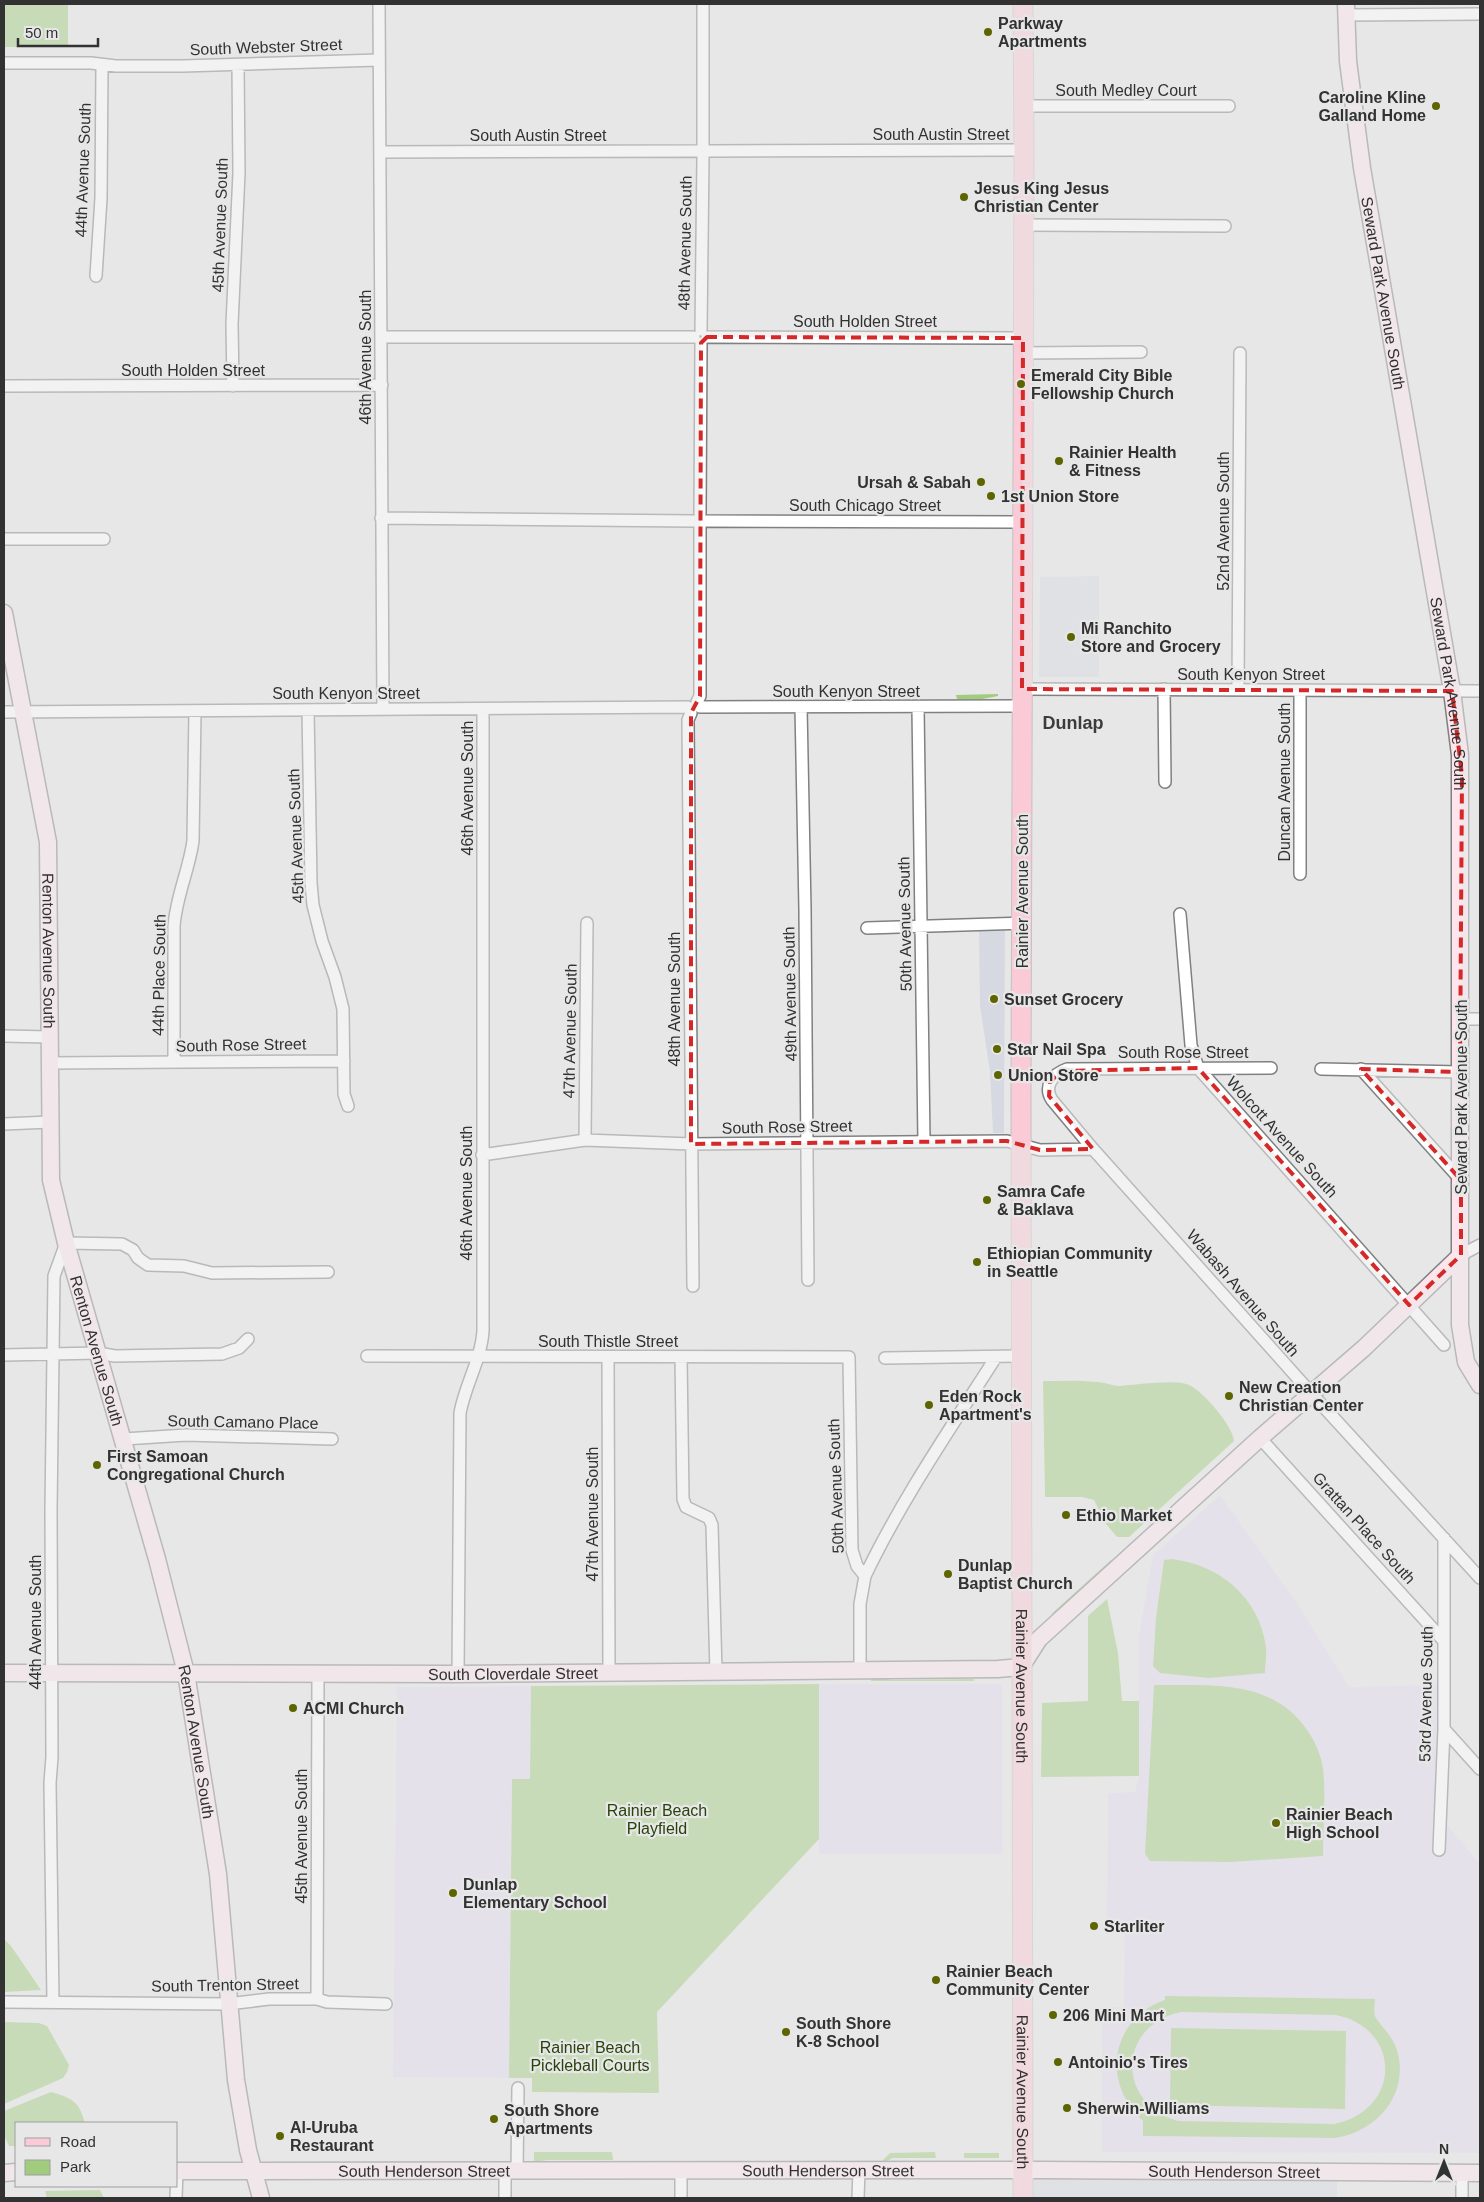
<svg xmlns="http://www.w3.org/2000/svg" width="1484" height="2202" viewBox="0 0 1484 2202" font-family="Arial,sans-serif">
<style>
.built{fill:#d6d9e1}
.education{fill:#e2d9ee}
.green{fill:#a1cc7e;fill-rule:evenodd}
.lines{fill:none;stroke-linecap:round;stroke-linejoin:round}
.street-casing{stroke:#7f8081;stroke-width:14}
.secondary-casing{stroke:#7f8081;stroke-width:19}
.primary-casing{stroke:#c2c2c2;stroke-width:21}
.street{stroke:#fff;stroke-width:11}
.secondary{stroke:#fde5eb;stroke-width:16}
.primary{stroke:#facbd6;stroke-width:19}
.marked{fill:none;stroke:#d62828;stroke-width:4;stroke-dasharray:10 6;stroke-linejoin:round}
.poi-dot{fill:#5d6400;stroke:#e7e7e8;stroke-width:2}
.labels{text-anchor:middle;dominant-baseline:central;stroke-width:4.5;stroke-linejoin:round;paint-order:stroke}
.poi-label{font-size:16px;font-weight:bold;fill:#323232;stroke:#e7e7e8;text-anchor:start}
.street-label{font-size:16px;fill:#323232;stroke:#e7e7e8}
.park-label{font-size:16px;fill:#28430a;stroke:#e7e7e8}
.neighbourhood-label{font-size:18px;font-weight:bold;fill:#3b3c3c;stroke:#e7e7e8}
</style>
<rect width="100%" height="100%" fill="#e7e7e8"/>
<path class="built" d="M1099,576v101h-60l1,-100z
M1005,929l-1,204h-11l-3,-62 -10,-65 -1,-76z
M1028,2173l309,2v23h-309z"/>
<path class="education" d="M1220,1495l77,108 52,84 88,-2 2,130 41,49v289l-378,-1v-145h22l1,-83 -18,2 1,-133 27,-1 4,-16v-140l14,-81z
M819,1684h183v170h-183z
M531,1686l-1,93h-18l-3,299 -116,-1 4,-390z"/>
<path class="green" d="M4,4h64v43h-64z
M998,694v2l-16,3h-25l-1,-4z
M1043,1381c18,0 36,-1 54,1 8,0 15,4 23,4 15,-1 56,-7 69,-1 14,6 44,41 45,56l-105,96h-12l-11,-13 -12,-24 -12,-3h-37z
M1172,1559c48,6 87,38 94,88 1,8 -1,18 -1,26l-56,5 -49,-5 -7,-7 3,-48 8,-58z
M1111,1560l1,2 -51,47 -11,6z
M1107,1599l11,54 4,48h17v75l-98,1 1,-74 46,-2v-85z
M871,1677h12l7,3 84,-1v2h-103z
M819,1684v155l-162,173 2,81 -127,-1v-14h-23l3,-299h18l1,-93z
M1154,1685c55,1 118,-7 153,45 8,11 14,25 16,38 3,28 0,60 0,88l-94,6 -79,-1 -5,-7z
M4,1939l7,7 30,44 -37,2z
M1165,1996l210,3c0,5 -2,15 1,19 7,11 16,17 21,32 13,44 -20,82 -62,88l-192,-2v-15c-42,-38 -33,-102 22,-121zM1181,2012l155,3c67,14 65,96 -2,109l-156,-3c-62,-17 -61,-96 3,-109z
M4,2022l35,1 8,3 22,39 -2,7 -4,6 -59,26z
M1171,2028l175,3 -1,78 -175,-4z
M51,2092c21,6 28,9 34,31h-69v23h-7l-5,-11v-24z
M534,2152h78l1,8h-66l-13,2z
M935,2152l1,6h-43l-10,5v-3l7,-7z
M964,2153h35v5h-35z
M100,2190l4,8h-57l-2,-7z"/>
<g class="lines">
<defs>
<path id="street" d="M379,4l4,705
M1346,15l134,-1
M4,63h87l25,3h67l196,-6
M1024,106h205
M703,145v-141
M708,151l316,-1
M380,152l317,-1
M1024,225l201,1
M96,276l5,-78 1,-133
M701,330l2,-173
M382,337h312
M707,337l316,1
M1023,353l118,-1
M4,386l378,-1
M233,386l-1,-62 7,-151 -1,-108
M700,514l1,-171
M381,518l313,3
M706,521l317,1
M4,539h100
M1022,689l458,2
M1164,689l1,93
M1238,690l2,-337
M1300,690v184
M697,702l3,-6v-170
M700,707l322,-1
M801,707l4,202 3,371
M918,707l6,434
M308,710l3,173 2,22 9,36 13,36 8,32 1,85 4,12
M4,712l684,-5
M691,713l-3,7 5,566
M1180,914l11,131 7,23 246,277
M867,928l155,-5
M1460,1019h20
M4,1036l45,1
M174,1062v-136c2,-29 15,-56 19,-85l2,-130
M49,1063l295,-2
M1271,1068l-204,1c-14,5 -24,17 -15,31l41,49 218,244 169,185
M1321,1069l139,3
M1361,1069l100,111
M4,1124l46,-2
M585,1140l2,-217
M482,1155l103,-15 106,4 316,-3 33,9 53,-1
M1461,1255l19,-10
M4,1355l94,-2 17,3 107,-2 17,-6 9,-9
M367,1356l482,1 3,193 5,16 8,10 -5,28v66
M608,1357l1,314
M681,1357l2,142 3,8 23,11 3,7 4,147
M885,1358l137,-2
M1260,1438l183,202
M124,1439l62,-4 146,4
M865,1576c37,-77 85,-147 131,-219
M458,1674l2,-261c5,-28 21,-53 23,-82v-622
M1444,1729l36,40
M1439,1850l5,-121v-191
M317,1999l1,-326
M4,2002l224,2 41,-5h48l10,3 59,2
M53,2002l-3,-219 2,-26 -1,-247 3,-234 12,-33 56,1 11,6 5,8 10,7 36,1 28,7 116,-1
M517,2171l1,-83
M1462,2173v25
M176,2198l1,-27
M505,2198v-27
M681,2198v-28
M858,2198l1,-28"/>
<g id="secondary">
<path id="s1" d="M1346,4l2,57 14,107 90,523 8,64v570l6,37 14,23"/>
<path id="s2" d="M4,613l44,229 3,338 15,63 91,316 29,114 32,201 18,206 12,70 13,48"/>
<path id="s3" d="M4,1673l454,1 540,-5 23,-2 18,-28 221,-201 104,-90 97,-93"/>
<path id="s4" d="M176,2171l865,-1 439,3"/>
<path d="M4,2173l12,-1"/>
</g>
<g id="primary">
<path id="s5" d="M1023,4l1,146 -3,941 2,1107"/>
</g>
</defs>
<use href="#street" class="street-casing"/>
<use href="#secondary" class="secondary-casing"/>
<use href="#primary" class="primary-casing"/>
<use href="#street" class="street"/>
<use href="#secondary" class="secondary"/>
<use href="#primary" class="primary"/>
</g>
<path d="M0 0H1484V2202H0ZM707,337l316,1 -1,351 430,2 10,85 -2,296 -99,-3 100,111v75l-52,50 -211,-237 -137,3 -11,11 -1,14 44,53 -53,1 -33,-9 -316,3v-431l9,-17 1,-353z" fill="#e7e7e8" fill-opacity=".55" fill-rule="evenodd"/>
<path class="marked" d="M707,337l316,1 -1,351 430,2 10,85 -2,296 -99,-3 100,111v75l-52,50 -211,-237 -137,3 -11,11 -1,14 44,53 -53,1 -33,-9 -316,3v-431l9,-17 1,-353z"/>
<g class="poi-dot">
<circle cx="988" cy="32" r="5"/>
<circle cx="1436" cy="106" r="5"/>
<circle cx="964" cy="197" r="5"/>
<circle cx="1021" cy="384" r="5"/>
<circle cx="1059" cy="461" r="5"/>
<circle cx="981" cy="482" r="5"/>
<circle cx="991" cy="496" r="5"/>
<circle cx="1071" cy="637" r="5"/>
<circle cx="994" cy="999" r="5"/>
<circle cx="997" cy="1049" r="5"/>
<circle cx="998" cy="1075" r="5"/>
<circle cx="987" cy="1200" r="5"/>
<circle cx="977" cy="1262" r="5"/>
<circle cx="1229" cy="1396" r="5"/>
<circle cx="929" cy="1405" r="5"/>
<circle cx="97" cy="1465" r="5"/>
<circle cx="1066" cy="1515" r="5"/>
<circle cx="948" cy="1574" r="5"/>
<circle cx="293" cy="1708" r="5"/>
<circle cx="1276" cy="1823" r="5"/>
<circle cx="453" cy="1893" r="5"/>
<circle cx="1094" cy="1926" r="5"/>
<circle cx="936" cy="1980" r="5"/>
<circle cx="1053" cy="2015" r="5"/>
<circle cx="786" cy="2032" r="5"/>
<circle cx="1058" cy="2062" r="5"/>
<circle cx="1067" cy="2108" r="5"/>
<circle cx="494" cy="2119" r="5"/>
<circle cx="280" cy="2136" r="5"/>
</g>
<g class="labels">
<g class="poi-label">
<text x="998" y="23">Parkway<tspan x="998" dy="18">Apartments</tspan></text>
<text x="1426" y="97" text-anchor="end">Caroline Kline<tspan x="1426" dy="18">Galland Home</tspan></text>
<text x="974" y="188">Jesus King Jesus<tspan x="974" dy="18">Christian Center</tspan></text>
<text x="1031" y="375">Emerald City Bible<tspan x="1031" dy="18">Fellowship Church</tspan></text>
<text x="1069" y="452">Rainier Health<tspan x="1069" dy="18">&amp; Fitness</tspan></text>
<text x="971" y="482" text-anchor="end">Ursah &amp; Sabah</text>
<text x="1001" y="496">1st Union Store</text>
<text x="1081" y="628">Mi Ranchito<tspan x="1081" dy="18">Store and Grocery</tspan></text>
<text x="1004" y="999">Sunset Grocery</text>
<text x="1007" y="1049">Star Nail Spa</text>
<text x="1008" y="1075">Union Store</text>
<text x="997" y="1191">Samra Cafe<tspan x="997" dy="18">&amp; Baklava</tspan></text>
<text x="987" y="1253">Ethiopian Community<tspan x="987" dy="18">in Seattle</tspan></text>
<text x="1239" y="1387">New Creation<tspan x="1239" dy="18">Christian Center</tspan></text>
<text x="939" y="1396">Eden Rock<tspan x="939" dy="18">Apartment's</tspan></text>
<text x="107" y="1456">First Samoan<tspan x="107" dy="18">Congregational Church</tspan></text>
<text x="1076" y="1515">Ethio Market</text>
<text x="958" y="1565">Dunlap<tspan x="958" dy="18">Baptist Church</tspan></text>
<text x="303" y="1708">ACMI Church</text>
<text x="1286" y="1814">Rainier Beach<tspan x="1286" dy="18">High School</tspan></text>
<text x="463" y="1884">Dunlap<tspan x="463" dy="18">Elementary School</tspan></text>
<text x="1104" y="1926">Starliter</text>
<text x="946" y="1971">Rainier Beach<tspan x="946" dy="18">Community Center</tspan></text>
<text x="1063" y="2015">206 Mini Mart</text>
<text x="796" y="2023">South Shore<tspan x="796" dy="18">K-8 School</tspan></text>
<text x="1068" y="2062">Antoinio's Tires</text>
<text x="1077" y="2108">Sherwin-Williams</text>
<text x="504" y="2110">South Shore<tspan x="504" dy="18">Apartments</tspan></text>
<text x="290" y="2127">Al-Uruba<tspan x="290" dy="18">Restaurant</tspan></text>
</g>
<g class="street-label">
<text transform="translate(266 47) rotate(-2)">South Webster Street</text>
<text x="1126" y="90">South Medley Court</text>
<text x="941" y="134">South Austin Street</text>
<text x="538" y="135">South Austin Street</text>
<text transform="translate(83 170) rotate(-88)">44th Avenue South</text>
<text transform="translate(220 225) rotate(-88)">45th Avenue South</text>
<text transform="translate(685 243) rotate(-89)">48th Avenue South</text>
<text stroke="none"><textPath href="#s1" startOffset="292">Seward Park Avenue South</textPath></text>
<text x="865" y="321">South Holden Street</text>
<text transform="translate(365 357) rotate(-90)">46th Avenue South</text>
<text x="193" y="370">South Holden Street</text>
<text x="865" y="505">South Chicago Street</text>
<text transform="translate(1223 521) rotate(-90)">52nd Avenue South</text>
<text x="1251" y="674">South Kenyon Street</text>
<text x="846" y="691">South Kenyon Street</text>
<text x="346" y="693">South Kenyon Street</text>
<text stroke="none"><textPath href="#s1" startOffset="698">Seward Park Avenue South</textPath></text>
<text transform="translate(1284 782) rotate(-90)">Duncan Avenue South</text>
<text transform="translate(467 788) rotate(-90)">46th Avenue South</text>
<text transform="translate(296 836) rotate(-92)">45th Avenue South</text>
<text transform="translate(1022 891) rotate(-90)">Rainier Avenue South</text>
<text transform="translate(905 924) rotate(-91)">50th Avenue South</text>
<text stroke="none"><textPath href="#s2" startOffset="342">Renton Avenue South</textPath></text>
<text transform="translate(159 975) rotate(-89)">44th Place South</text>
<text transform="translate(790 994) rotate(-91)">49th Avenue South</text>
<text transform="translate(674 999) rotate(-90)">48th Avenue South</text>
<text transform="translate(570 1031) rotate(-89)">47th Avenue South</text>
<text transform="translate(241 1045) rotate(-1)">South Rose Street</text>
<text x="1183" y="1052">South Rose Street</text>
<text transform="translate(1461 1097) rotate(-90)">Seward Park Avenue South</text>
<text transform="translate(787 1127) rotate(-1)">South Rose Street</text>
<text transform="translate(1282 1137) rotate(48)">Wolcott Avenue South</text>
<text transform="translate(466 1193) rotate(-90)">46th Avenue South</text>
<text transform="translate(1243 1293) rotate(49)">Wabash Avenue South</text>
<text x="608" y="1341">South Thistle Street</text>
<text stroke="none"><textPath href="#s2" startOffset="748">Renton Avenue South</textPath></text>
<text transform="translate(243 1422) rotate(1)">South Camano Place</text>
<text transform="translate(836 1486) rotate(-92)">50th Avenue South</text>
<text transform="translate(592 1514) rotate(-90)">47th Avenue South</text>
<text transform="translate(1364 1528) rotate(48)">Grattan Place South</text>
<text transform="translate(35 1622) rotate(-90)">44th Avenue South</text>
<text stroke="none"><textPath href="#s3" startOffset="509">South Cloverdale Street</textPath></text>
<text stroke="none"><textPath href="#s5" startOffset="1682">Rainier Avenue South</textPath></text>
<text transform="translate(1426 1694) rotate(-89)">53rd Avenue South</text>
<text stroke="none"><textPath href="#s2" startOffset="1152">Renton Avenue South</textPath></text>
<text transform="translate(301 1836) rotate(-90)">45th Avenue South</text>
<text transform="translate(225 1985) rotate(-1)">South Trenton Street</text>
<text stroke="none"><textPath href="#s5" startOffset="2088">Rainier Avenue South</textPath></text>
<text stroke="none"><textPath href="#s4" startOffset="652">South Henderson Street</textPath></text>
<text stroke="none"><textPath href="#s4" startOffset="248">South Henderson Street</textPath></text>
<text stroke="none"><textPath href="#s4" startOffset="1058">South Henderson Street</textPath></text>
</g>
<g class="park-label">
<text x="657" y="1810">Rainier Beach<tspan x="657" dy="18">Playfield</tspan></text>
<text x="590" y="2047">Rainier Beach<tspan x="590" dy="18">Pickleball Courts</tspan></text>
</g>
<g class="neighbourhood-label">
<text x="1073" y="723">Dunlap</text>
</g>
</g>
<rect width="1484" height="2202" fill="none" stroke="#323232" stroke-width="10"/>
<rect x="15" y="2122" width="162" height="65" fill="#e7e7e8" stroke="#9f9f9f"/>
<rect x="25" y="2138" width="25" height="8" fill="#facbd6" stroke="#9f9f9f"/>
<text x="60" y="2147" font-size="15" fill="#323232">Road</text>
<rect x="25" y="2160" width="25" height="15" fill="#a1cc7e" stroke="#9f9f9f"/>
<text x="60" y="2172" font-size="15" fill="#323232">Park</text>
<g transform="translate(1444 2162)" stroke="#e7e7e8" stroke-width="4" paint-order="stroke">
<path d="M0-4L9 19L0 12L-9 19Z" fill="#323232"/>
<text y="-8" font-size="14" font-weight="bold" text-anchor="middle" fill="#323232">N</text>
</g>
<path d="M18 38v8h80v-8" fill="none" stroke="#323232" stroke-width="2.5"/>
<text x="25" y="38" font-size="15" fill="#323232" stroke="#e7e7e8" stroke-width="4" paint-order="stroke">50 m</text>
</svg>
